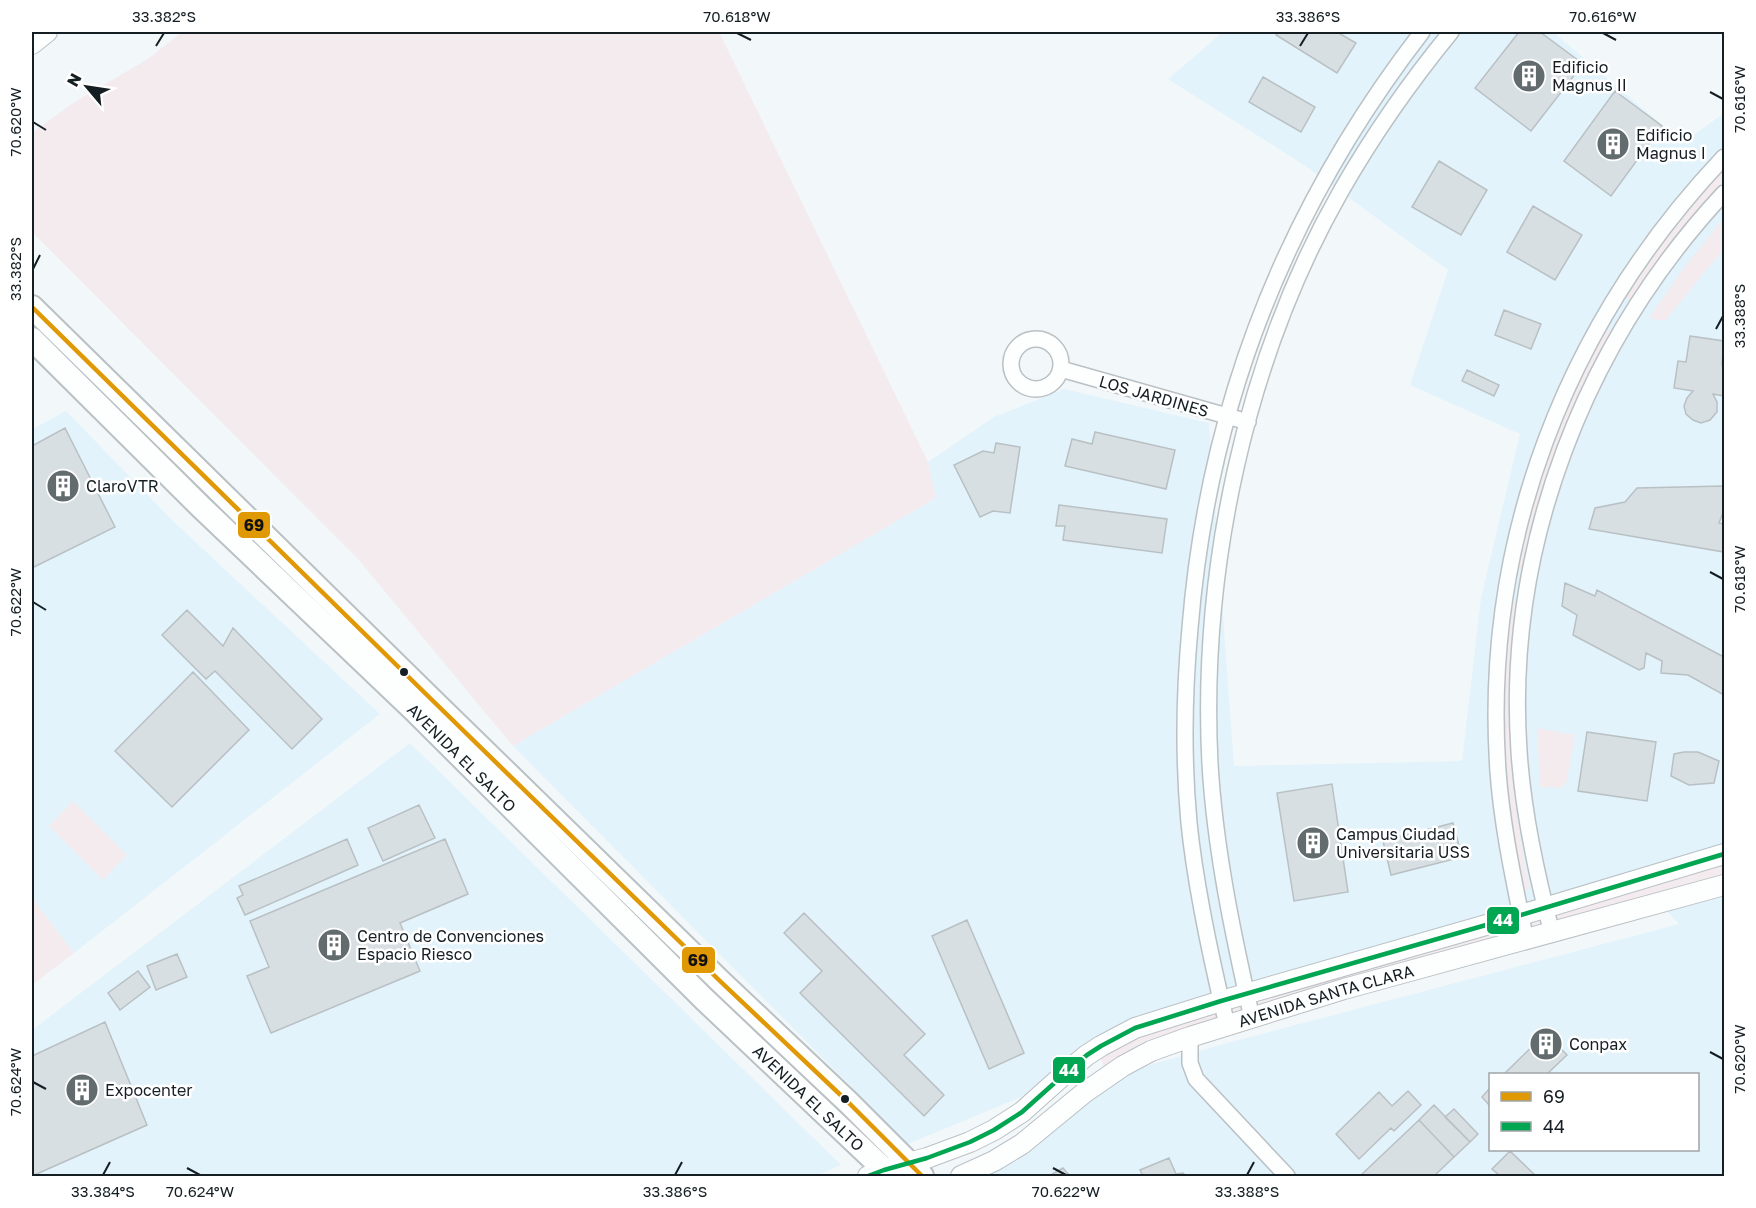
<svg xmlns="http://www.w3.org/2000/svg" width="1756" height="1208" viewBox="0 0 1756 1208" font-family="'Golos Text',sans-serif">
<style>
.built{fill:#e2f3fb;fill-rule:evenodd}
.green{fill:#f3ebee}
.building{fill:#d8dfe3;stroke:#b9c0c4;stroke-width:1.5}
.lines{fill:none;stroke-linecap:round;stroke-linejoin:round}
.minor-casing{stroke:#bac1c5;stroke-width:18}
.tertiary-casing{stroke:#bac1c5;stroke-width:22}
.secondary-casing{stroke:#bac1c5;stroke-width:26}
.minor{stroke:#fdfefe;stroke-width:15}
.tertiary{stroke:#fdfefe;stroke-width:20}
.secondary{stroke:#fdfefe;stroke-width:22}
.bus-1-casing{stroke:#fff;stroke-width:9}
.bus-2-casing{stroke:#fff;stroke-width:9}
.bus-1{stroke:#e09804;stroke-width:4.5}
.bus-2{stroke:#00a651;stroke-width:4.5}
.ticks{fill:none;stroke:#151f23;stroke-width:2}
.bus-dot{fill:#151f23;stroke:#fff;stroke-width:2}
.labels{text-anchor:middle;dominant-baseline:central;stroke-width:5;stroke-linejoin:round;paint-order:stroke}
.poi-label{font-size:16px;fill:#151f23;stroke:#fff;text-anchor:start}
.street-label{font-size:16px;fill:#151f23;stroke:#fff}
.line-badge{stroke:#fff;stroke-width:2}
.badge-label{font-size:16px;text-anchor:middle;font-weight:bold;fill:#fff}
.pale-badge-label{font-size:16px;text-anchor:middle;font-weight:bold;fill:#111}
.neatline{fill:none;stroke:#151f23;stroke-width:2}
.ticks-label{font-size:15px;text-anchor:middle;fill:#151f23}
</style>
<rect width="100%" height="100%" fill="#f2f7fa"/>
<path class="built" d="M1223,32h330l130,111 41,-30v1063h-739l34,-20 60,-49 53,-37 92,-26 455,-120 -47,-50 -563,185 -41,35 -120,50 -395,-398 423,-248 -8,-36 66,-45 70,-28 145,34 25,343 228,-5 19,-163 39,-164 -110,-49 38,-115 -144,-105 -136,-86zM1490,1074h208v76h-208z
M66,411l107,110 207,193 -306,239 -42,-55v-469z
M410,743l431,422 -25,11h-784v-146z"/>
<path class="green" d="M182,32h537l209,430 8,36 -423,248 -155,-187 -326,-327v-99l41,-30 75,-44z
M1724,169v10l-65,79 -29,42 -6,-3c31,-45 64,-87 100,-128z
M1724,218v32l-22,25 -37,46 -16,-3 34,-49z
M1605,328l6,3c-24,43 -45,88 -61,135 -11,34 -18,69 -26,104l-6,-1c8,-36 15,-72 27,-107 17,-47 38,-90 60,-134z
M1512,601l6,1c-3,28 -8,58 -8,87 -2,68 6,134 20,200l-7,2c-13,-67 -21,-134 -19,-202 1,-30 5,-59 8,-88z
M1537,728l38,7 -9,49 -5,4 -21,-1z
M73,801l54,54 -24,25 -54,-54z
M1724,862v15l-163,47 -56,11 -361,106 -40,27 -4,-12 26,-15 30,-12z
M32,898l42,55 -42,32z"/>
<path class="building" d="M1278,32h59l19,11 -19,30 -61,-38z
M1519,32h21l43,32 -52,67 -56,-43z
M1263,77l52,30 -14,25 -52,-30z
M1615,91l47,35 -51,70 -47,-35z
M1439,161l48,29 -26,45 -49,-28z
M1533,206l49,29 -27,45 -48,-28z
M1504,310l37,14 -10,25 -36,-14z
M1690,336l34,5 -2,24 2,1v30l-11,-2 4,8v10l-7,8 -9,3 -8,-3 -7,-6 -2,-8 3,-8 6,-7 -19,-3 4,-27 8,1z
M1467,370l32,15 -5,11 -32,-15z
M65,428l50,99 -83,41v-122z
M1095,432l80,18 -9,39 -101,-23 7,-27 20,5z
M996,443l24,4 -10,66 -17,-2 -13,6 -26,-52 29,-14 11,2z
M1724,486v24l-5,13 5,1v28l-135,-23 6,-21 30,-6 12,-14z
M1059,505l108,14 -5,34 -99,-13 2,-14h-9z
M1565,583l30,13 2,-6 127,67v38l-36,-20 -27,-2 1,-12 -16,-8 -2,15 -5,2 -66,-35 4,-20 -15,-9z
M187,610l36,36 10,-18 89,91 -30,30 -77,-78 -9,8 -44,-44z
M193,672l56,58 -77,77 -57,-56z
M1587,732l69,10 -9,59 -69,-10z
M1684,752h14l21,9 -5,22 -25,2 -18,-9 3,-22z
M1332,784l16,108 -54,9 -17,-108z
M419,805l16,33 -52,23 -15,-33z
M1453,823l9,34 -71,18 -8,-34z
M347,839l11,26 -113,50 -8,-17 6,-3 -4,-9z
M445,839l23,55 -68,29 20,48 -149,62 -24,-57 22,-9 -19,-46z
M804,913l121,121 -21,21 40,40 -20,21 -124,-123 22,-22 -38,-38z
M967,920l57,133 -35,16 -57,-133z
M177,954l10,23 -31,13 -9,-24z
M138,971l12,16 -30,23 -12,-17z
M105,1022l42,103 -115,51v-120z
M1546,1033l21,22 -20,19h-43z
M1490,1088v18l-8,-9z
M1408,1091l13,14 -27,26 -3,-3 -32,31 -23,-25 43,-42 13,14z
M1434,1105l36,37 -16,15 -35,-37z
M1454,1109l24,25 -8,8 -25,-25z
M1419,1120l35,37 -20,19h-74z
M1510,1151l26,25h-36l-8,-7z
M1169,1158l7,16 7,-1 3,3h-43l-3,-6z
M1063,1168l7,8h-21z"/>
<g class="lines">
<defs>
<path id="minor" d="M1011 364a25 25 0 1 1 50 0a25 25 0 1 1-50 0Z
M1061,369l187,53
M1552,933c-16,-60 -29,-120 -33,-182 -14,-205 66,-409 205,-558
M1526,941c-11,-56 -24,-113 -28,-170 -16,-230 68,-447 226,-614
M1252,1018c-19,-83 -37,-169 -42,-254 -10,-192 35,-405 131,-573 32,-56 69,-109 110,-159
M1227,1025c-16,-66 -31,-134 -38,-202 -6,-65 -5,-130 1,-195 18,-222 96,-420 232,-596
M1190,1037v26l6,16 91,97"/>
<g id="tertiary">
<path d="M32,44l15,-12"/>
<path d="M868,1176l16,-6 43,-12 43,-16 24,-12 28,-18 47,-42 18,-15 14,-9 34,-18 86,-27 300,-86 203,-61"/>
<path id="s1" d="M961,1176l33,-15 28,-17 62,-51 39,-27 28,-15 39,-14 154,-48 380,-104"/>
</g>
<g id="secondary">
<path d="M32,307l398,391 291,284 128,121 73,73"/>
<path id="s2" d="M32,339l169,168 213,203 290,289 187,177"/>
</g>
</defs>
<use href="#minor" class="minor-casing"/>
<use href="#tertiary" class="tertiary-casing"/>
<use href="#secondary" class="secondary-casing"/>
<use href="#minor" class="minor"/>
<use href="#tertiary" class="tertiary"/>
<use href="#secondary" class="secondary"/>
<defs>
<path id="bus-1" d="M32,307l398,391 291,284 128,121 73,73"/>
<path id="bus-2" d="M868,1176l16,-6 43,-12 43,-16 24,-12 28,-18 47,-42 18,-15 14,-9 34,-18 86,-27 300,-86 203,-61"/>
</defs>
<use href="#bus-1" class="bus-1-casing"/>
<use href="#bus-2" class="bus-2-casing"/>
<use href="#bus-1" class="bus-1"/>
<use href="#bus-2" class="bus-2"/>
</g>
<path class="ticks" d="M737,33l14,7M1603,33l13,7M156,46l8,-13M1300,46l8,-13M1710,92l13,7M33,122l13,8M33,269l7,-14M1716,329l7,-13M1710,572l13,7M33,602l13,8M1710,1052l13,7M33,1082l13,7M187,1168l13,7M1053,1168l13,7M103,1175l7,-13M675,1175l7,-13M1247,1175l7,-13"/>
<defs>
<symbol id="building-disc" viewBox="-11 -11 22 22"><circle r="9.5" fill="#626b6e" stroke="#fff"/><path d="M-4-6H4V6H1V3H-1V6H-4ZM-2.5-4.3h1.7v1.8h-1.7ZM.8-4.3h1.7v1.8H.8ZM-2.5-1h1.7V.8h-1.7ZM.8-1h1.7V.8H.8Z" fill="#fff"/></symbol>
</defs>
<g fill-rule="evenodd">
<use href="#building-disc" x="1510" y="57" width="38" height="38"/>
<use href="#building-disc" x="1594" y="125" width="38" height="38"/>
<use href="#building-disc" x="44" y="467" width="38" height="38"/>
<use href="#building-disc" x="1294" y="824" width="38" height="38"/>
<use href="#building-disc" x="315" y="926" width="38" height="38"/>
<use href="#building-disc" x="1527" y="1025" width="38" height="38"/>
<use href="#building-disc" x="63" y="1071" width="38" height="38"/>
</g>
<g class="bus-dot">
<circle cx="404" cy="672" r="5"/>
<circle cx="845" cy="1099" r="5"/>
</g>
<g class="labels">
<g class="poi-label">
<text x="1552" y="67">Edificio<tspan x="1552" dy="18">Magnus II</tspan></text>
<text x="1636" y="135">Edificio<tspan x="1636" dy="18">Magnus I</tspan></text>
<text x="86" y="486">ClaroVTR</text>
<text x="1336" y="834">Campus Ciudad<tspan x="1336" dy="18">Universitaria USS</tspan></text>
<text x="357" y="936">Centro de Convenciones<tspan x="357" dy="18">Espacio Riesco</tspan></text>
<text x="1569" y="1044">Conpax</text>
<text x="105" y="1090">Expocenter</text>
</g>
<g class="street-label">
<text transform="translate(1154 396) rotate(16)">LOS JARDINES</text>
<text stroke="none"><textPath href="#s2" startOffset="600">AVENIDA EL SALTO</textPath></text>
<text stroke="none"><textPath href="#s1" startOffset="412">AVENIDA SANTA CLARA</textPath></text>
<text stroke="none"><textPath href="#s2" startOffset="1086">AVENIDA EL SALTO</textPath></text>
</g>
</g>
<g class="line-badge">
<rect x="237" y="511" width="34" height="28" rx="6" fill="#e09804"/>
<rect x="1486" y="906" width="34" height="29" rx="6" fill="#00a651"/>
<rect x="681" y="946" width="35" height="28" rx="6" fill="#e09804"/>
<rect x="1052" y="1056" width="34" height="28" rx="6" fill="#00a651"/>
</g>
<g class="badge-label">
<text x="1503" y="926">44</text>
<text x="1069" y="1076">44</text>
</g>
<g class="pale-badge-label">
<text x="254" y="531">69</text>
<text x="698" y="966">69</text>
</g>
<rect width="1756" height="1208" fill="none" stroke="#ffffff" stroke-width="66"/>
<rect x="1489" y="1073" width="210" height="78" fill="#ffffff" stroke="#a1a5a7" stroke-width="1.5"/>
<rect x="1501" y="1092" width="30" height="9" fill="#e09804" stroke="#a1a5a7" stroke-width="1.5"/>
<text x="1543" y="1103" font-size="18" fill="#151f23">69</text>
<rect x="1501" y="1122" width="30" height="9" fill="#00a651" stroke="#a1a5a7" stroke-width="1.5"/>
<text x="1543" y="1133" font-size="18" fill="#151f23">44</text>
<g transform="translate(87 87) rotate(299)" stroke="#ffffff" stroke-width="4.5" paint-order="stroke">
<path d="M0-4.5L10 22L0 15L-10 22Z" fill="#151f23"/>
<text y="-9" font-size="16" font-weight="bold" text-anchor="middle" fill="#151f23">N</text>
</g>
<rect x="33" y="33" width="1690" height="1142" class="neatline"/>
<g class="ticks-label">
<text x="164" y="22">33.382°S</text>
<text x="737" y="22">70.618°W</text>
<text x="1308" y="22">33.386°S</text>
<text x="1603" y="22">70.616°W</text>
<text transform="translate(1740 99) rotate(-90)" y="5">70.616°W</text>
<text transform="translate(16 122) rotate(-90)" y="5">70.620°W</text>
<text transform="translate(16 269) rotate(-90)" y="5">33.382°S</text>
<text transform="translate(1740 316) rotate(-90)" y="5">33.388°S</text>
<text transform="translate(1740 579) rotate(-90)" y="5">70.618°W</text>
<text transform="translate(16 602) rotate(-90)" y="5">70.622°W</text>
<text transform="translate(1740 1059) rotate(-90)" y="5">70.620°W</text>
<text transform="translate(16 1082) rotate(-90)" y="5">70.624°W</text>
<text x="103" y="1197">33.384°S</text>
<text x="200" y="1197">70.624°W</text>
<text x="675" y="1197">33.386°S</text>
<text x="1066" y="1197">70.622°W</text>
<text x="1247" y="1197">33.388°S</text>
</g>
</svg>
